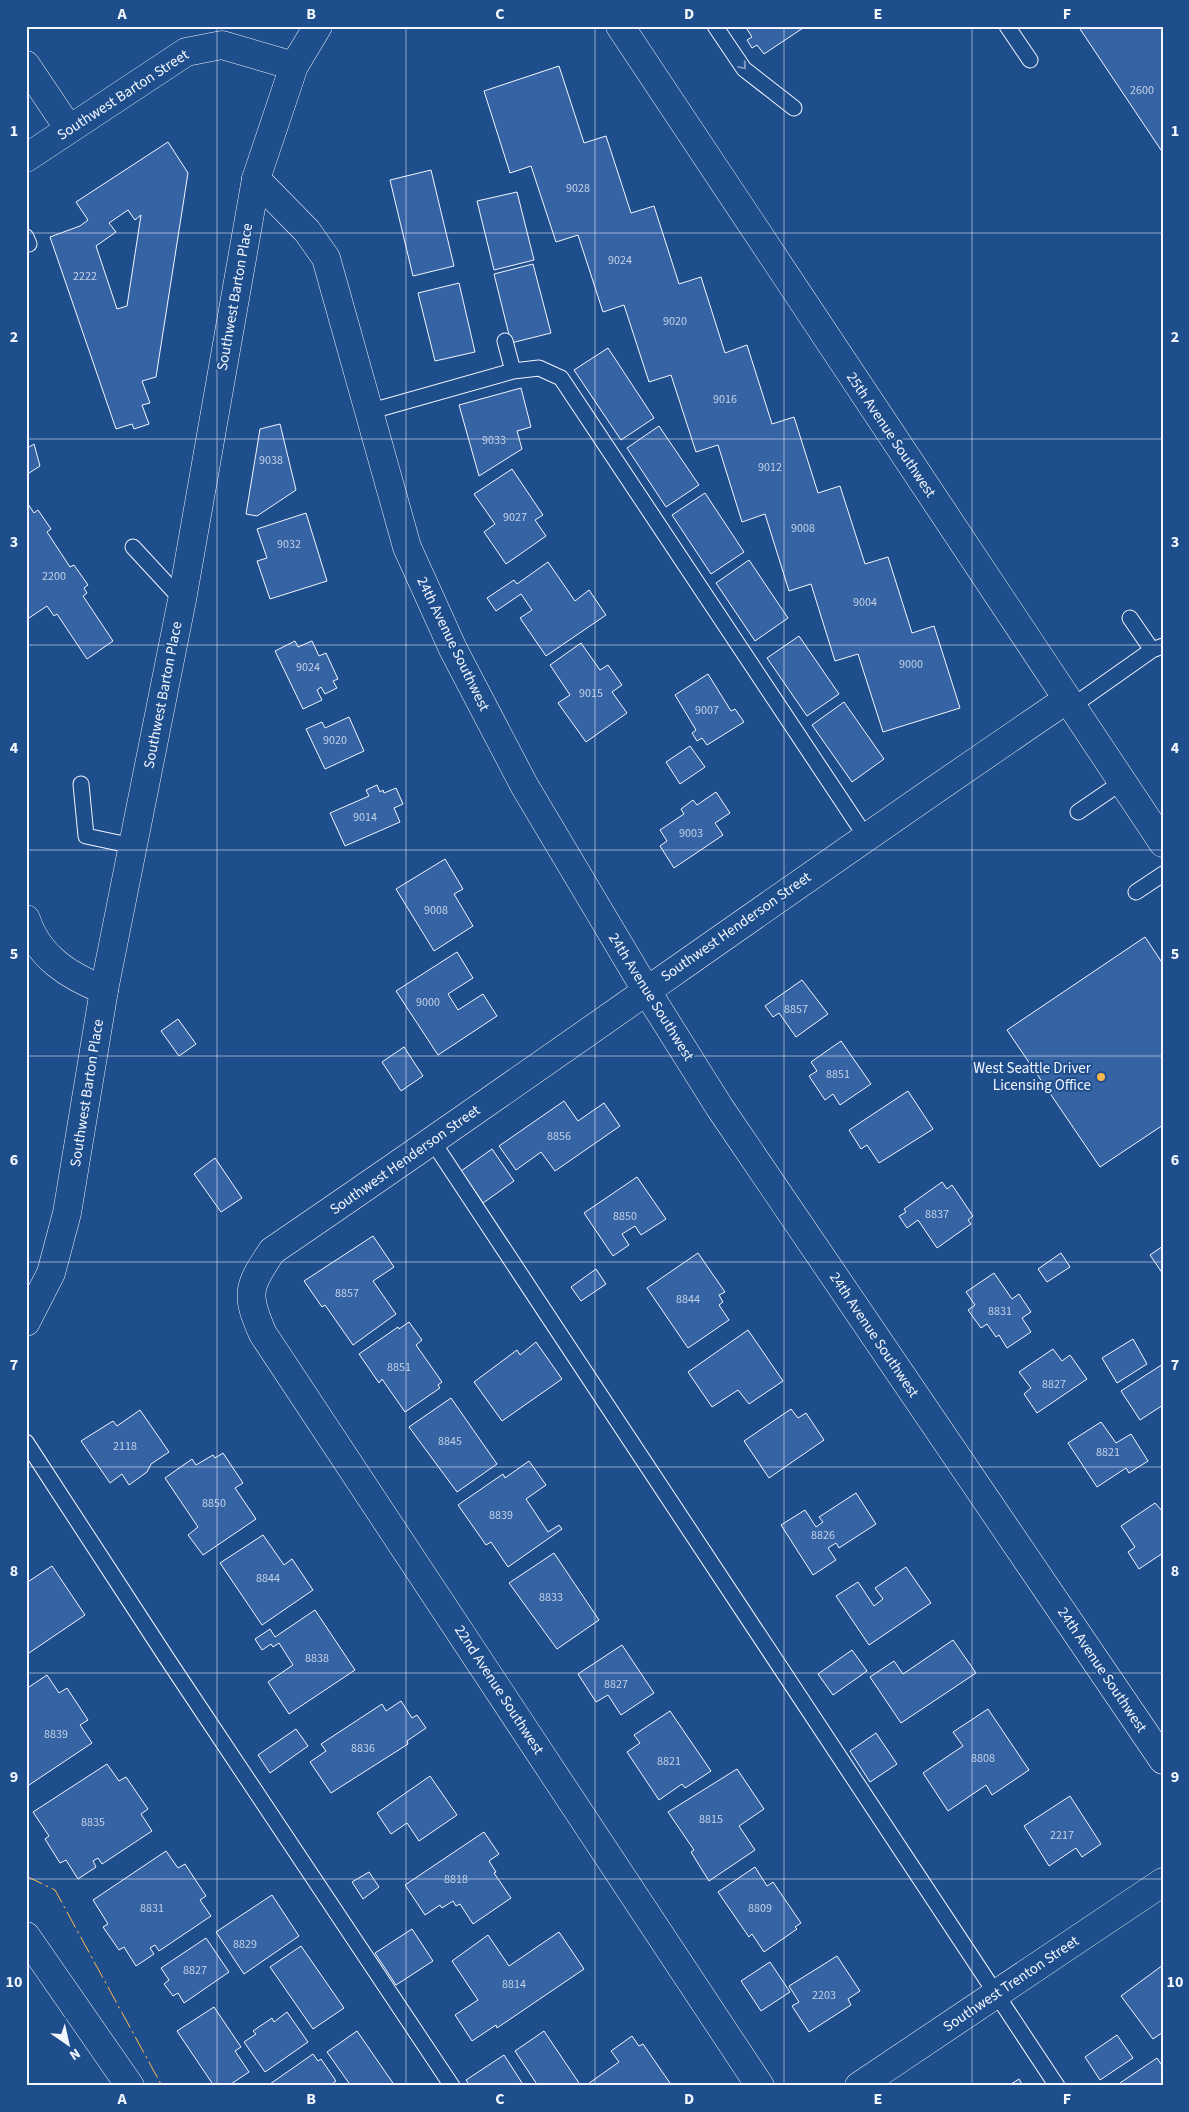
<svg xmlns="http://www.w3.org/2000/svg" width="1189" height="2112" viewBox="0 0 1189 2112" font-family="'Source Sans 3',sans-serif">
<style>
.building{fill:#3563a3;stroke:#f2f6ff;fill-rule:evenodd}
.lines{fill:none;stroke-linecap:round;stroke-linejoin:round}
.lane-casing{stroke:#f2f6ff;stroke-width:17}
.street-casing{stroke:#f2f6ff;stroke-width:29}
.secondary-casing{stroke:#f2f6ff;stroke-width:29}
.lane{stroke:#1f4e8c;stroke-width:15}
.street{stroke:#1f4e8c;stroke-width:28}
.secondary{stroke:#1f4e8c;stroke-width:28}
.power{stroke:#ffb74d;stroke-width:1;stroke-dasharray:18 4 2.5 4;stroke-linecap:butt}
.oneway{stroke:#7e9ac0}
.grid{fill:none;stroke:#f2f6ff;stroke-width:1;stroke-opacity:0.55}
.poi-dot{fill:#ffb74d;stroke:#1f4e8c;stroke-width:2}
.labels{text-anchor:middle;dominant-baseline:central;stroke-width:4;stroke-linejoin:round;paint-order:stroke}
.number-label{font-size:12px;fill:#c3d1e8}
.street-label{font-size:15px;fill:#f2f6ff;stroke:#1f4e8c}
.poi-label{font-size:15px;fill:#f2f6ff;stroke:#1f4e8c;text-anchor:end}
.neatline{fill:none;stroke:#f2f6ff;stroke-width:2}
.grid-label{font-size:16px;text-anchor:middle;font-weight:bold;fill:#f2f6ff}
</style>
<rect width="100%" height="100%" fill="#1f4e8c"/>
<path class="building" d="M745,26h61l-42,28 -7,-9 -5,3 -5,-8 5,-3z
M1078,26h85v127z
M559,66l25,77 22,-7 25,77 23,-7 25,78 22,-7 24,76 22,-8 25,79 22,-7 24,76 22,-7 25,78 23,-7 24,76 22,-7 26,82 -77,24 -25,-78 -23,7 -24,-77 -22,7 -24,-77 -23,8 -24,-77 -22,7 -25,-77 -22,7 -25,-77 -21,7 -25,-77 -22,7 -25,-76 -21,7 -26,-82z
M168,142l20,31 -32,204 -14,4 8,22 -8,2 7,19 -15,5 -2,-5 -16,5 -66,-192 30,-11 8,-6 -12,-18zM128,210l7,10 6,-5 -14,91 -10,3 -21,-63 20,-14 -7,-9z
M431,170l23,96 -41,10 -23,-96z
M517,192l17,68 -40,10 -17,-69z
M533,264l18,69 -40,10 -17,-69z
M459,283l16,69 -40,9 -17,-68z
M608,348l46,70 -33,22 -47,-70z
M521,388l10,39 -14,4 5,18 -43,27 -20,-71z
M280,424l16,66 -39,26 -11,-2 14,-85z
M659,426l40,59 -33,22 -39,-59z
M34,444l6,22 -14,9v-26z
M512,469l31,46 -8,5 11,16 -40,28 -22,-32 11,-8 -21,-30z
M705,493l39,59 -33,22 -39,-59z
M26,501l8,12 4,-3 13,19 -4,3 23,35 4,-2 14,20 -4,3 3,5 -4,3 30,45 -26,18 -30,-45 -3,2 -7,-10 -21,14z
M306,513l21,68 -57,18 -13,-38 10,-3 -10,-29z
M749,560l39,58 -33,23 -39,-58z
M548,562l27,39 14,-11 17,25 -60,41 -26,-38 12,-8 -11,-16 -25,17 -9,-13 27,-18 3,4z
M799,636l40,58 -32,22 -40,-58z
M295,641l3,6 14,-6 7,15 7,-3 12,26 -5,2 4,7 -12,6 -4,-7 -4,3 5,10 -19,9 -28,-58z
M581,643l19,27 8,-5 14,20 -10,7 15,21 -41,29 -28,-39 12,-8 -20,-30z
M708,674l23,37 4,-2 9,13 -37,23 -5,-7 -5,3 -5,-8 4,-3 -21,-35z
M844,702l40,57 -32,23 -40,-57z
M349,717l15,34 -39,18 -19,-40 16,-7 3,6z
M690,746l15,21 -25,17 -14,-22z
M377,785l3,7 3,-2 1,3 12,-5 7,16 -9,4 6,14 -55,24 -15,-33 39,-17 -3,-6z
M716,792l14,21 -15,10 8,12 -49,33 -14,-22 7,-5 -7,-11 24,-16 -3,-5 12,-9 4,5z
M445,859l18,30 -9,5 19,32 -39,25 -38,-62z
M1145,937l18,27v161l-63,42 -93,-137z
M457,952l16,26 -25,16 10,16 25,-16 14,22 -59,39 -42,-64z
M802,980l26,34 -32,23 -17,-24 -6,4 -8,-11z
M178,1019l18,25 -17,12 -18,-25z
M841,1041l30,43 -31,21 -7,-11 -8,6 -16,-24 8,-5 -6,-9z
M404,1047l19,29 -22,15 -19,-29z
M908,1091l25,38 -54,34 -12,-18 -6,4 -12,-19z
M564,1101l14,20 26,-18 16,23 -65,45 -14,-19 -25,18 -17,-24z
M492,1149l22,32 -31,22 -22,-32z
M215,1158l27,40 -21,14 -27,-38z
M637,1177l29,42 -25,16 -6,-9 -13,8 7,11 -16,11 -29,-43z
M942,1182l5,7 5,-4 21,31 -5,4 3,4 -34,24 -19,-28 -11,8 -8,-12 7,-4 -2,-3z
M373,1236l21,31 -21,14 23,33 -43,31 -28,-40 -3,2 -18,-26z
M1163,1246v28l-13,-19z
M698,1253l27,39 -6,3 4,7 -4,3 10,15 -41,28 -41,-60z
M1061,1253l9,14 -23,15 -9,-13z
M596,1269l10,15 -25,17 -10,-14z
M994,1273l18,26 7,-5 12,18 -9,6 9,14 -24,16 -8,-13 -3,2 -9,-13 -6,4 -13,-18 7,-5 -9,-13z
M409,1322l13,18 -6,5 26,37 -4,3 2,3 -35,24 -23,-33 -3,4 -20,-29 39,-27 1,2z
M748,1330l35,51 -34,23 -11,-14 -26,17 -24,-35z
M1133,1339l14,25 -30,19 -15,-25z
M536,1342l26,37 -60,42 -28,-39 43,-32 3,5z
M1053,1349l9,12 8,-6 17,24 -50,34 -13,-19 7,-6 -12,-16z
M1163,1364v41l-23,15 -19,-29z
M451,1398l46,66 -40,28 -48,-65z
M791,1409l7,9 8,-5 18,27 -55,38 -25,-37z
M140,1410l29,42 -18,12 -4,8 -18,13 -7,-11 -12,9 -29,-42 32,-20 4,5z
M1101,1422l15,21 15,-9 17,27 -19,12 -3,-5 -29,19 -29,-44z
M223,1453l20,30 -8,5 21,31 -53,36 -15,-20 10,-8 -33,-49 27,-19 4,6 17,-10 2,3z
M529,1461l17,24 -20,14 22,33 11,-7 3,4 -54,38 -17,-25 -5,3 -28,-40 45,-31 2,4z
M856,1493l20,31 -37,24 -3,-5 -8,5 8,12 -23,15 -32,-50 24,-15 11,17 7,-5 -4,-5z
M1155,1503l8,9v41l-24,16 -11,-17 7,-5 -14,-21z
M263,1535l21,30 8,-6 21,31 -51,35 -42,-62z
M554,1553l45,67 -42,29 -48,-66z
M52,1566l33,49 -59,40v-72z
M906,1567l25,36 -62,42 -33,-49 22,-14 16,24 9,-7 -8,-11z
M315,1610l40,60 -66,44 -21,-32 25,-17 -14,-22 -6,4 -2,-3 -9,6 -7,-11 15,-10 5,8z
M953,1640l23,33 -75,50 -31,-46 24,-16 9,13z
M622,1645l32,48 -33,22 -13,-20 -12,7 -18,-28z
M852,1650l15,21 -34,24 -15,-21z
M47,1675l12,18 8,-5 21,32 -8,5 12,18 -66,44v-98z
M401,1701l11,17 5,-3 9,13 -19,13 1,3 -77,49 -21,-31 16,-11 -5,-7 61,-40 4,7z
M988,1709l41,61 -37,25 -6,-10 -38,26 -25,-38 40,-27 -10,-14z
M670,1711l41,60 -26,17 -3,-4 -23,16 -32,-48 13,-9 -6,-8z
M296,1729l12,17 -38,27 -12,-18z
M876,1733l21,31 -27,18 -20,-31z
M107,1764l12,17 7,-4 22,32 -7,5 11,17 -50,33 -4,-6 -5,3 3,6 -18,12 -12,-19 -6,3 -15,-24 4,-3 -16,-24z
M737,1769l27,40 -25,17 16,24 -46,31 -18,-29 3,-2 -26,-38z
M430,1776l27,39 -38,26 -12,-18 -16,11 -14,-21z
M1070,1796l31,48 -19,13 -6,-9 -27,18 -25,-40z
M484,1832l15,22 -10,7 7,11 -2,1 17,25 -38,26 -13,-20 -4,2 -3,-5 -11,7 -2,-3 -15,10 -20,-30z
M166,1851l12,17 7,-4 21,32 -6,4 11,16 -52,35 -4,-6 -5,3 4,6 -18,12 -12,-19 -5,3 -16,-23 5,-3 -15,-24z
M755,1867l12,19 6,-4 28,41 -6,4 2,2 -33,23 -12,-18 -3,3 -31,-45z
M369,1872l10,15 -16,12 -11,-17z
M272,1895l27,41 -55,38 -28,-42z
M412,1929l21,32 -37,24 -21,-32z
M559,1932l25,37 -87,59 -1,-3 -24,16 -17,-26 23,-15 -26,-39 36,-26 21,31z
M206,1938l23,34 -45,31 -6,-10 -5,3 -9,-12 5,-4 -8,-12z
M301,1946l43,62 -31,21 -43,-62z
M837,1956l23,35 -12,8 3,6 -42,27 -17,-26 7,-4 -10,-16z
M770,1962l20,30 -29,19 -20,-30z
M1163,1965v67l-10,7 -32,-43z
M214,2007l27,40 -6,4 14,21 -21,14h-14l-37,-55z
M287,2012l21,30 -43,30 -21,-30 12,-8 -3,-3 19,-13 2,4z
M357,2031l38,55h-44l-24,-34z
M544,2031l37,55h-43l-23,-35z
M1117,2035l16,23 -33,22 -15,-23z
M632,2036l7,10 4,-2 29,42h-87l34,-24 -8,-11z
M313,2054l5,7 3,-2 15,22 -7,5h-57l-2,-2z
M504,2055l20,31h-54l-4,-6z
M1157,2058l6,9v19h-41l-2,-3z
M1019,2079l4,7h-15z"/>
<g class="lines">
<defs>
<path id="lane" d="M715,26l29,43 50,39
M1007,26l23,34
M26,237l3,7
M505,341l8,30
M368,412l145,-41 26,-3 22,10 305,459
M133,547l49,53
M1130,618l22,32
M1071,707l81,-57 11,-4
M81,784l5,52 47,10
M1078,812l44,-30
M1136,892l27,-18
M433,1142l624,944
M26,1442l142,218 284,426"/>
<path id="street" d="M26,65l43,64
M26,158l160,-106 36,-7 72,21
M256,179l51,52 19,27 81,289 46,102 71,136 122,205 74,118 443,652
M26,919c12,38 43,57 78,71
M760,2086l-497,-752c-18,-40 -15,-47 9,-83 266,-181 527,-370 794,-551"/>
<path id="secondary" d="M620,26l543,817
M26,1322l25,-49 16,-60 37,-223 78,-390 74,-421 38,-113 24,-40
M26,1936l104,150
M859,2086l304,-204"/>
</defs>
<use href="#lane" class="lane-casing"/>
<use href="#street" class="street-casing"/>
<use href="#secondary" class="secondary-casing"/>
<use href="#lane" class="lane"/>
<use href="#street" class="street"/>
<use href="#secondary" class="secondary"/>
<path class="power" d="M26,1876l29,14 107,196"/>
</g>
<defs><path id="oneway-chevron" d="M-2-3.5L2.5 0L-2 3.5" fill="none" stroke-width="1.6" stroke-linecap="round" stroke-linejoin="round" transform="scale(1.25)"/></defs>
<use class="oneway" href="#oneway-chevron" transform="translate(743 66) rotate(50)"/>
<path class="grid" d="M217,26v2060M406,26v2060M595,26v2060M784,26v2060M972,26v2060M26,233h1137M26,439h1137M26,645h1137M26,850h1137M26,1056h1137M26,1262h1137M26,1467h1137M26,1673h1137M26,1879h1137"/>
<circle class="poi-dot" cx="1101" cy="1077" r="5"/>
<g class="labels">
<g class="number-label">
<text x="1142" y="90">2600</text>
<text x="578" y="188">9028</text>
<text x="620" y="260">9024</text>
<text x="85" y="276">2222</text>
<text x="675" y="321">9020</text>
<text x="725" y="399">9016</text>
<text x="494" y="440">9033</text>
<text x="271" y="460">9038</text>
<text x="770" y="467">9012</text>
<text x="515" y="517">9027</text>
<text x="803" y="528">9008</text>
<text x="289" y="544">9032</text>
<text x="54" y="576">2200</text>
<text x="865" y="602">9004</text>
<text x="911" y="664">9000</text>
<text x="308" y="667">9024</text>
<text x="591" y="693">9015</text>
<text x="707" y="710">9007</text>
<text x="335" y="740">9020</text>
<text x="365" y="817">9014</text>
<text x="691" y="833">9003</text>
<text x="436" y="910">9008</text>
<text x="428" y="1002">9000</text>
<text x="796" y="1009">8857</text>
<text x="838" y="1074">8851</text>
<text x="559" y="1136">8856</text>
<text x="937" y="1214">8837</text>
<text x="625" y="1216">8850</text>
<text x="347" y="1293">8857</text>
<text x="688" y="1299">8844</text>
<text x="1000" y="1311">8831</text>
<text x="399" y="1367">8851</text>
<text x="1054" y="1384">8827</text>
<text x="450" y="1441">8845</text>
<text x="125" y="1446">2118</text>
<text x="1108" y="1452">8821</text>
<text x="214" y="1503">8850</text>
<text x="501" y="1515">8839</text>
<text x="823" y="1535">8826</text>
<text x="268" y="1578">8844</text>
<text x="551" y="1597">8833</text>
<text x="317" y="1658">8838</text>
<text x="616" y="1684">8827</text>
<text x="56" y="1734">8839</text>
<text x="363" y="1748">8836</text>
<text x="983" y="1758">8808</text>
<text x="669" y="1761">8821</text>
<text x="711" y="1819">8815</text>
<text x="93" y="1822">8835</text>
<text x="1062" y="1835">2217</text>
<text x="456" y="1879">8818</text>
<text x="152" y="1908">8831</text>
<text x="760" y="1908">8809</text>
<text x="245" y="1944">8829</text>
<text x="195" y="1970">8827</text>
<text x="514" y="1984">8814</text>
<text x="824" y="1995">2203</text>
</g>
<g class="street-label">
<text transform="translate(123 95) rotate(-33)">Southwest Barton Street</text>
<text transform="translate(235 297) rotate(-80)">Southwest Barton Place</text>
<text transform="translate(891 435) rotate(56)">25th Avenue Southwest</text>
<text transform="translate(453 644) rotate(64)">24th Avenue Southwest</text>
<text transform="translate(163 695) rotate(-79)">Southwest Barton Place</text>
<text transform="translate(736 927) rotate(-35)">Southwest Henderson Street</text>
<text transform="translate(651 997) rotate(58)">24th Avenue Southwest</text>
<text transform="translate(87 1093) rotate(-81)">Southwest Barton Place</text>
<text transform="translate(405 1160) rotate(-35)">Southwest Henderson Street</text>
<text transform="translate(874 1335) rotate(56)">24th Avenue Southwest</text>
<text transform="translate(1102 1670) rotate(56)">24th Avenue Southwest</text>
<text transform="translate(499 1690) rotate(57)">22nd Avenue Southwest</text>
<text transform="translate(1011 1984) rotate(-34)">Southwest Trenton Street</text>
</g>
<g class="poi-label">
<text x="1091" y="1068">West Seattle Driver<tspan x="1091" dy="17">Licensing Office</tspan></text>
</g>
</g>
<rect width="1189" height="2112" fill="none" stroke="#1f4e8c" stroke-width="55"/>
<g transform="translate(68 2044) rotate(146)" stroke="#1f4e8c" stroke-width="4" paint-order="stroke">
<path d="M0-4L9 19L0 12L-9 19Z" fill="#f2f6ff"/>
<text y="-8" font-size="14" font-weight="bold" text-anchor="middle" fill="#f2f6ff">N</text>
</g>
<rect x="28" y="28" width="1134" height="2056" class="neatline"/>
<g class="grid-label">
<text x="122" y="19">A</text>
<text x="311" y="19">B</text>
<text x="500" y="19">C</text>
<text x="689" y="19">D</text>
<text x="878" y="19">E</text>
<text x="1067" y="19">F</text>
<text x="14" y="136">1</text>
<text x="1175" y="136">1</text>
<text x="14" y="342">2</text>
<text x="1175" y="342">2</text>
<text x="14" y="547">3</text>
<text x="1175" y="547">3</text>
<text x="14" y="753">4</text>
<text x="1175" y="753">4</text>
<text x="14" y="959">5</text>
<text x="1175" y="959">5</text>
<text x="14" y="1165">6</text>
<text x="1175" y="1165">6</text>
<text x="14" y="1370">7</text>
<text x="1175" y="1370">7</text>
<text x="14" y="1576">8</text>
<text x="1175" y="1576">8</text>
<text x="14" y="1782">9</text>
<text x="1175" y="1782">9</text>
<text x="14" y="1987">10</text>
<text x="1175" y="1987">10</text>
<text x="122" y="2104">A</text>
<text x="311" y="2104">B</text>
<text x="500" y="2104">C</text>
<text x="689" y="2104">D</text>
<text x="878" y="2104">E</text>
<text x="1067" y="2104">F</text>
</g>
</svg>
